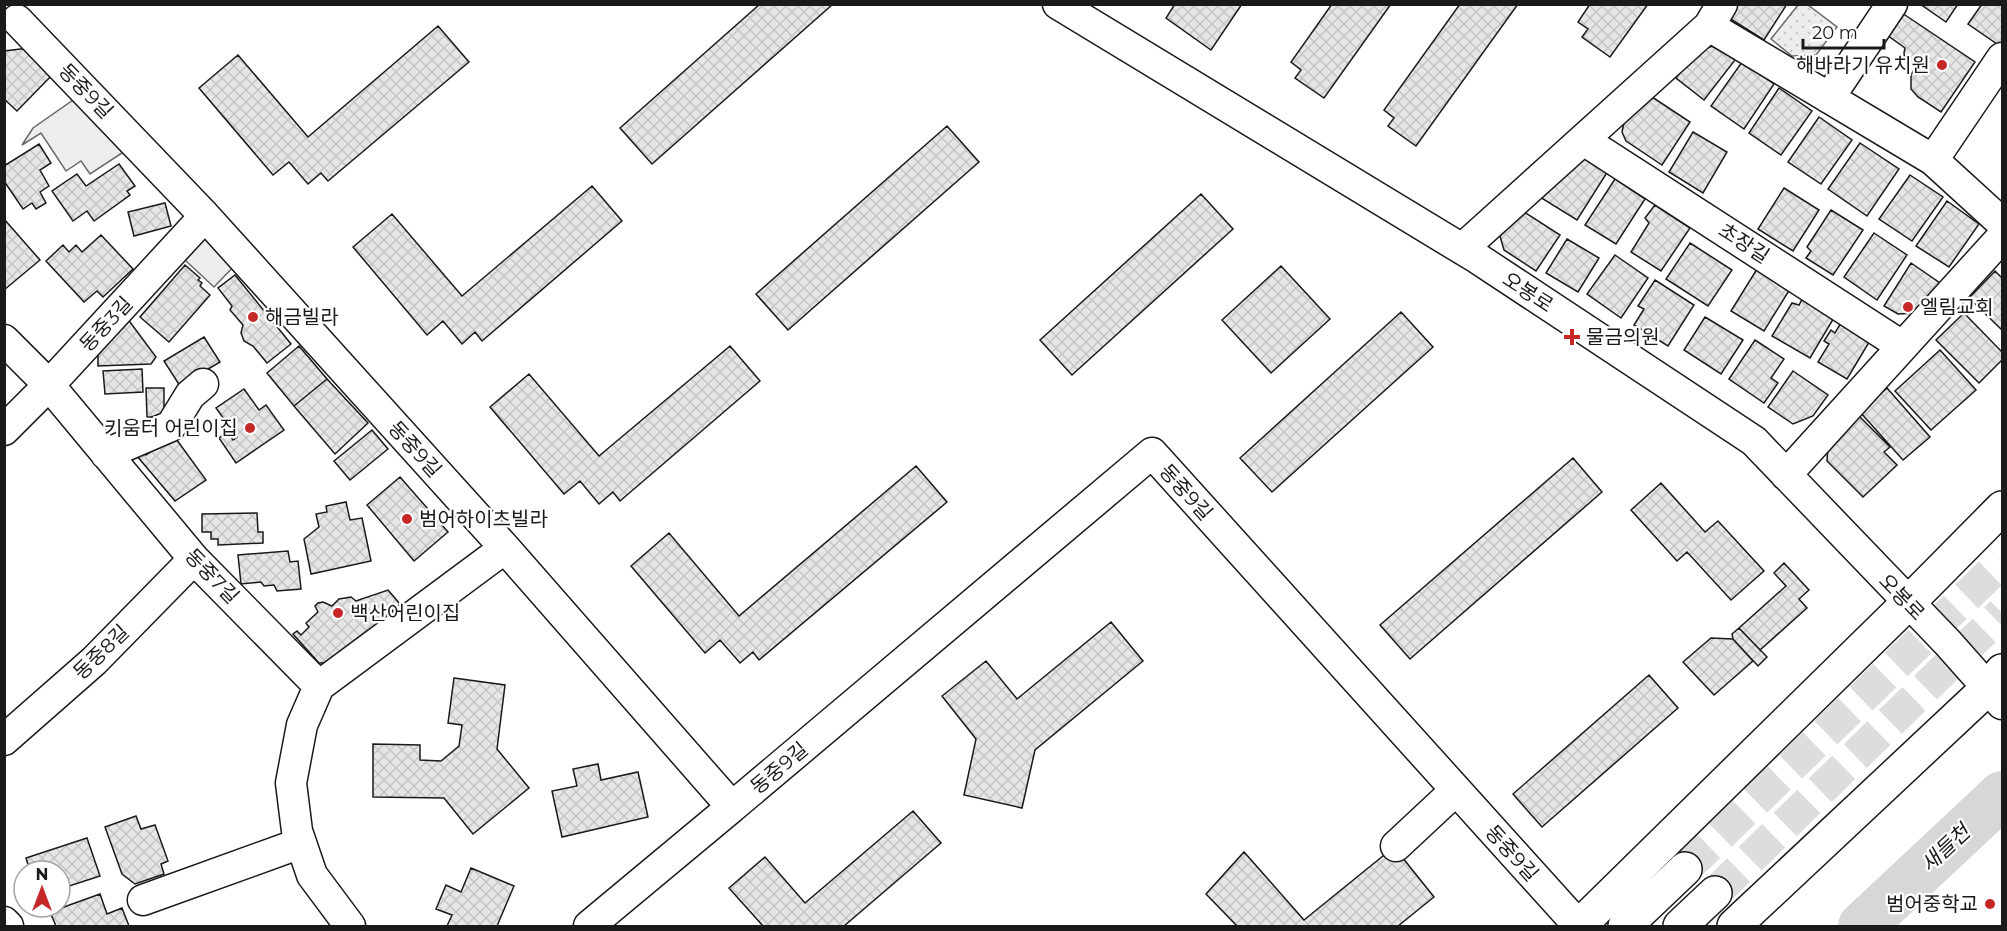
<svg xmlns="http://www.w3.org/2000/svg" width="2007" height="931" viewBox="0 0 2007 931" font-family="Montserrat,'Noto Sans KR',sans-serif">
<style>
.grass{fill:url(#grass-dots);stroke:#6a6a6a;stroke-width:1.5}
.built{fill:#ededed;stroke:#6a6a6a;stroke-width:1.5}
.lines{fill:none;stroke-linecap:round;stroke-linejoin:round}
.river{stroke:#d7d7d7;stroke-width:48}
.building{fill:url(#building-cross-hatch);stroke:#1a1a1a;stroke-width:1.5}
.major-tunnel{stroke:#ddd;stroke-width:33;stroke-dasharray:33 16;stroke-linecap:butt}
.minor-casing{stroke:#1a1a1a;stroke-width:33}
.major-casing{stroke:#1a1a1a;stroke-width:36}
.minor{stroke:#fff;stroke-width:30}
.major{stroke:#fff;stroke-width:33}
.poi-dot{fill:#c62828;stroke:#fff;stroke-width:2}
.labels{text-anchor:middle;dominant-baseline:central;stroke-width:4.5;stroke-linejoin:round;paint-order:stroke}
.poi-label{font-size:20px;fill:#1a1a1a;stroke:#fff;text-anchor:start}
.street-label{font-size:20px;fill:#1a1a1a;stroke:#fff}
.water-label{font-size:21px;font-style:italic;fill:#1a1a1a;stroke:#fff}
</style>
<defs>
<pattern id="grass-dots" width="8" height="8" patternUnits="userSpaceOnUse" patternTransform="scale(1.5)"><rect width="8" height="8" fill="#ededed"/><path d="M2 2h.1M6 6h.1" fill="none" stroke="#cbcbcb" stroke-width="1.8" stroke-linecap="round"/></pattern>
<pattern id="building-cross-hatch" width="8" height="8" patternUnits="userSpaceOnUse" patternTransform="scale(1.5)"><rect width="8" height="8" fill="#e6e6e6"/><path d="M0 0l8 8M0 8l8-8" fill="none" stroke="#c5c5c5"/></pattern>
</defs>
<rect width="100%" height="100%" fill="#fff"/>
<path class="grass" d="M1798,5h10l29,22 -21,28 -24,1 -21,-17z"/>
<path class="built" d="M76,98l49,53 -35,23 -9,-13 -15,10 -25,-38 -19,12 11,-17z
M208,235l30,27 -24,25 -29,-27z"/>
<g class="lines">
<path class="river" d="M1862,926l140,-131"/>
</g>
<path class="building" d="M760,4h73l-181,160 -32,-36z
M1175,4h67l-31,46 -45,-32z
M1332,4h59l-67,94 -29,-20 6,-8 -10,-8z
M1460,4h58l-102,142 -28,-20 6,-8 -10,-8z
M1590,4h58l-38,53 -28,-20 6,-8 -10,-7z
M1729,4h58l-23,36 -35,-22z
M1920,4h38l-12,18z
M1982,4h20v39l-2,3 -32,-22z
M1902,13l73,49 -34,50 -23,-15 -7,-8v-14l4,-7 -10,-7 -1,-8 1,-5 -18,-13z
M438,26l31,36 -141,119 -7,-8 -13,11 -19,-22 -16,13 -74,-87 39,-33 70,82z
M1717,46l18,14 -31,40 -28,-22 23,-30z
M29,48l25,25 -37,38 -13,-12v-48z
M1742,62l32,22 -30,45 -33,-23z
M1779,88l33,23 -31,44 -32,-22z
M1652,97l38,25 -28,43 -36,-24 -4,-9 2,-10z
M1819,117l33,23 -31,44 -33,-22z
M947,126l32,36 -191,168 -32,-36z
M1693,132l34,20 -24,41 -34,-21z
M1860,143l39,26 -32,47 -39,-27z
M39,144l12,19 -11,7 9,16 -9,6 6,11 -10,6 -4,-6 -9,6 -19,-28v-15z
M1585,156l23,15 -31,49 -42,-26z
M119,164l16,22 -8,5 3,4 -36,26 -7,-10 -14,10 -21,-30 25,-17 9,12z
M1910,175l33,22 -31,44 -33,-22z
M1615,179l30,20 -29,45 -31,-19z
M592,186l30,35 -140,120 -7,-9 -13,12 -19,-23 -16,14 -74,-88 39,-33 70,82z
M1784,188l35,22 -26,41 -35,-22z
M1201,194l32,35 -161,146 -32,-35z
M1947,201l32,23 -30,43 -33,-21z
M165,203l6,23 -37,10 -6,-24z
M1655,205l35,23 -29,43 -30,-19 18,-29 -4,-5z
M1518,208l42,27 -24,36 -32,-21 -4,-14z
M1831,210l32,20 -30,45 -27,-17 5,-7 -4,-4z
M4,219l36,41 -36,30z
M1874,233l33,22 -30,45 -33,-23z
M101,235l32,34 -30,28 -6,-6 -13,11 -38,-41 17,-16 6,7 7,-7 6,7z
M1567,239l32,19 -21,34 -32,-19z
M1690,243l42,27 -24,36 -42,-27z
M1615,255l33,23 -27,40 -34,-24z
M1911,263l29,20 -24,30 -18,1 -14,-8z
M185,265l15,13 -2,2 4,3 -2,3 10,9 -41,47 -29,-25z
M1281,266l49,53 -59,54 -49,-53z
M1757,269l33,20 -26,42 -33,-20z
M1995,271l7,7v52l-33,-32z
M235,275l56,69 -24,19 -14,-17 -9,-5 -3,-8 2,-8 -13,-15 2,-4 -14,-18z
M1655,280l39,25 -26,41 -34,-21 10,-16 -6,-3z
M1806,292l32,19 -28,47 -38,-22 20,-33 7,2z
M1401,312l32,35 -161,145 -32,-34z
M1964,313l38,39v8l-23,23 -43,-43z
M1845,316l29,18 -27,45 -29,-17 11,-18 -5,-3 7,-11 4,3z
M1705,317l38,23 -22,34 -37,-24z
M127,318l29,39 -5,7 -53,2v-12z
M204,337l16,25 -40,24 -16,-25z
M1755,340l29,19 -13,19 7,5 -14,20 -35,-24z
M299,346l28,33 -33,27 -27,-33z
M730,346l30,35 -140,120 -7,-9 -14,12 -19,-23 -16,13 -74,-87 39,-33 70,82z
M1940,350l36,40 -45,40 -36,-39z
M142,369l1,23 -38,2 -2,-23z
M1793,371l35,24 -15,21 -20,8 -25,-17z
M327,379l41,44 -33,31 -41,-48z
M146,388h18v29h-17z
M1887,388l43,49 -27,23 -43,-48z
M244,389l15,21 7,-5 18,25 -48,33 -17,-25 8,-6 6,8 4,-3 -21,-29z
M1856,413l34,34 -6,5 13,13 -34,32 -36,-36 1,-17z
M372,430l16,19 -38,31 -16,-19z
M174,436l32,44 -31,21 -38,-45 6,-5 3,4z
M1573,458l29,34 -192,167 -30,-34z
M916,466l31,36 -188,158 -6,-8 -13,11 -20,-23 -15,13 -74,-87 38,-33 70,83z
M400,477l48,55 -34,29 -47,-56z
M1661,483l44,49 13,-11 46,50 -33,29 -44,-48 -10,9 -46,-51z
M346,502l4,18 12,-2 9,43 -60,13 -7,-35 15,-12 -3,-13 11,-2 -1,-6z
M257,513l1,19h5v11l-45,2v-6h-7v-7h-9v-18z
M288,551l2,11 8,-1 3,28 -24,2 -3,-6 -10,1 -3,-4 -20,2 -3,-29z
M1784,563l25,27 -10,9 8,9 -47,42 -21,-22 47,-42 -12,-13z
M388,590l12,14 -69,59h-12l-26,-29 4,-3 4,4 8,-8 -3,-4 12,-11 -3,-6 3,-3 5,-1 9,4 7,-7 12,-2 5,4z
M1111,622l32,39 -108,89 -13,58 -58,-13 12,-56 -34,-43 44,-35 31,38z
M1739,628l28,29 -9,9 -25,-27 -1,-5z
M1711,638l22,1 20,22 -39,34 -31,-33z
M1649,675l29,33 -136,119 -29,-33z
M454,678l51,7 -8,64 32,39 -56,46 -29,-36 -71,-1v-53l47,1v15l21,1 18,-15 3,-21 -14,-2z
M598,764l3,16 37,-8 10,45 -86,20 -10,-46 25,-5 -4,-17z
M913,811l28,32 -97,83h-81l-34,-38 36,-31 40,46z
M136,816l5,13 14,-4 13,36 -7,3 3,10 -29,10 -13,-10 -17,-47z
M87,838l13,38 -40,13v-18h-30l-4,-13z
M1394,847l40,50 -36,29h-161l-31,-32 38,-42 60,68z
M471,868l43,18 -17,40h-50l5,-11 -16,-6 10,-24 15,7z
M100,894l7,20 15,-6 7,18h-73l-6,-14z"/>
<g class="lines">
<path class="major-tunnel" d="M1685,869l317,-307
M1715,893l287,-280"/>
<defs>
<path id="minor" d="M1058,4l419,254 277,183 194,202 54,61
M17,20l188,196 300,332 227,259 420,-354 427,473
M1709,26l224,134 69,63
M1829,98l63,-94
M1585,141l317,205
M1933,160l69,-102
M1462,249l247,-223 13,-22
M4,340l45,45 145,174 125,127
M4,430l45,-45 156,-169
M106,454l65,-28 19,-31 13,-11
M1786,475l216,-238
M319,686l-17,39 -11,58 6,48 15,44 38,51
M319,686l186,-138
M4,740l90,-79 100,-102
M1396,846l60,-56
M143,900l158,-57
M4,922l4,4
M589,926l143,-119"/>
<path id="major" d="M1579,926l329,-323 94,-95
M1625,926l60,-57
M1680,926l35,-33
M1734,926l254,-238 14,-17"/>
</defs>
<use href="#minor" class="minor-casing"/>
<use href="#major" class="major-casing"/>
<use href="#minor" class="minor"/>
<use href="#major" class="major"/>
</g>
<g class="poi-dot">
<circle cx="1942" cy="65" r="6"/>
<circle cx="1908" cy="307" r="6"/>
<circle cx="253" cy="317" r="6"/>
<path d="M1569 328h6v6h6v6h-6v6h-6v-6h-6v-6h6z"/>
<circle cx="250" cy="428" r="6"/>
<circle cx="407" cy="519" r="6"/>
<circle cx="338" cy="613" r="6"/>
<circle cx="1990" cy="904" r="6"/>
</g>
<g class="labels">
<g class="poi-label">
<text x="1930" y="65" text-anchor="end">해바라기 유치원</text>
<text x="1920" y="307">엘림교회</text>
<text x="265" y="317">해금빌라</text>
<text x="1586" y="337">물금의원</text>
<text x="238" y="428" text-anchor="end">키움터 어린이집</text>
<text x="419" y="519">범어하이츠빌라</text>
<text x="350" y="613">백산어린이집</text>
<text x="1978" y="904" text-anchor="end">범어중학교</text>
</g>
<g class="street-label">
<text transform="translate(86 91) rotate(46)">동중9길</text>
<text transform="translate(1744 243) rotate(33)">초장길</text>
<text transform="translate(1528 292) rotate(33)">오봉로</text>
<text transform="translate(106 324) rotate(-47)">동중3길</text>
<text transform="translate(415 449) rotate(48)">동중9길</text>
<text transform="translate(1186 492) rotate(48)">동중9길</text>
<text transform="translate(212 576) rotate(46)">동중7길</text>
<text transform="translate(1902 597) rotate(46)">오봉로</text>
<text transform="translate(101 652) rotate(-44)">동중8길</text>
<text transform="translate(779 768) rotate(-40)">동중9길</text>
<text transform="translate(1512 853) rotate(48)">동중9길</text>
</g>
<g class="water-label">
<text transform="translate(1945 848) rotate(-43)">새들천</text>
</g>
</g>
<rect width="2007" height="931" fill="none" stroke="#1a1a1a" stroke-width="12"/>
<g transform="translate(42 889)"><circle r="28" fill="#ffffff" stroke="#a3a3a3" stroke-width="1.5"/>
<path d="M0-4.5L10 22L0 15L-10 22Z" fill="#c62828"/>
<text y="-9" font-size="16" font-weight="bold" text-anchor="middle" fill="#1a1a1a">N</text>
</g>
<path d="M1803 39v9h81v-9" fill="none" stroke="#1a1a1a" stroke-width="3"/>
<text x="1812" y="39" font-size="18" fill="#1a1a1a" stroke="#ffffff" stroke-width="4.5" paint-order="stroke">20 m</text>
</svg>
